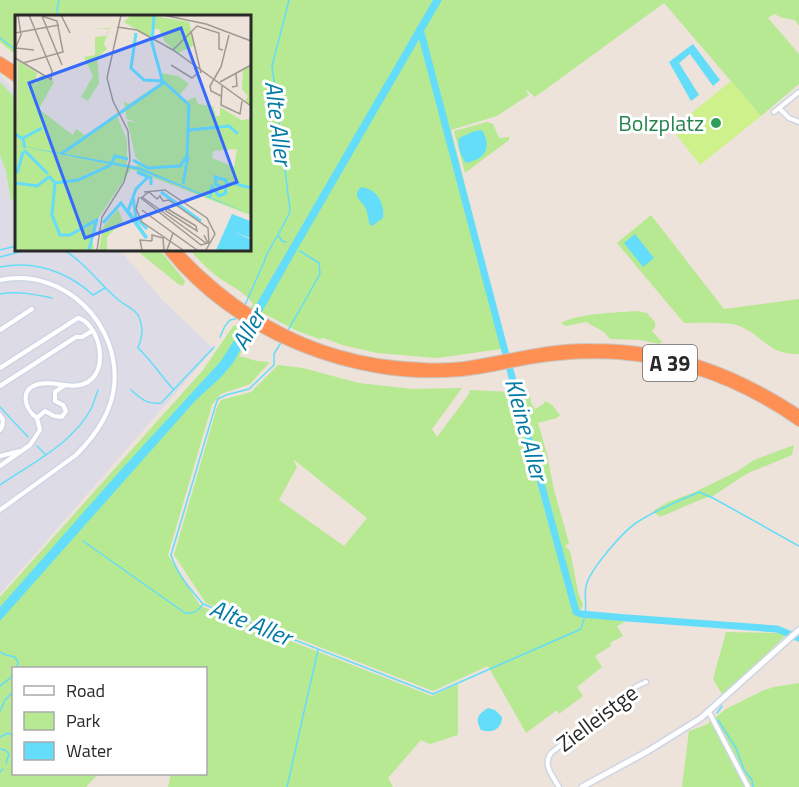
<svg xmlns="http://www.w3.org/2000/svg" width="799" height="787" viewBox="0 0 799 787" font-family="'Titillium Web',sans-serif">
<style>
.industrial{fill:#dddbe5}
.green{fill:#b6e991;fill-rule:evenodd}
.pitch{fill:#cef18c}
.water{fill:#63ddf9}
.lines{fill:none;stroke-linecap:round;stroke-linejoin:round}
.stream{stroke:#63ddf9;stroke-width:1.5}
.river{stroke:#63ddf9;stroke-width:7}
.minor-casing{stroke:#cfd5e4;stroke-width:7}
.tertiary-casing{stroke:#cfd5e4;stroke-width:8}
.motorway-casing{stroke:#c7c7c7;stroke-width:10}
.minor{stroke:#fff;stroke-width:4}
.tertiary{stroke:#fff;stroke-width:5}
.motorway{stroke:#ff9053;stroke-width:8}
.leisure-dot{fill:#2e9e5b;stroke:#fff;stroke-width:2}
.labels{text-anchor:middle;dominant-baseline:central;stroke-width:6;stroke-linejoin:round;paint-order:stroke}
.shield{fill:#fff;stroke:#696969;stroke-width:1.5}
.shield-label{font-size:21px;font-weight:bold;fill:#292929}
.leisure-label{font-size:22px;fill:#27864d;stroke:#fff;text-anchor:end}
.street-label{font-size:22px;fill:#292929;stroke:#fff}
.water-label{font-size:24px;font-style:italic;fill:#027aa5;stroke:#fff}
.inset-river{fill:none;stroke:#63ddf9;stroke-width:3}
.inset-road{fill:none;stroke:#9f9993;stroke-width:1.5}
.view{fill:#356aff;fill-opacity:0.15;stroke:#356aff;stroke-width:3}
.inset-edge{fill:none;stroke:#292929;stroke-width:3}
</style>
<rect width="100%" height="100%" fill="#ede3da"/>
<path class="industrial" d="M0,75l16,18v156h103l45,53 50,47 -214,245z"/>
<path class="green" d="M0,0h799v26l-4,-6 -12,-2 -9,-4 -6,4 31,36v30l-38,32 -97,-113 -129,94 -8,-7 -1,1 3,4 -32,21 -46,14 52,205h-5l3,14 -64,9 -60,-5 -35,-8 -18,-7 -5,1 -24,-9 -32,-17 -24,43 18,5 13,1 -20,22 -29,10 -9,11 -44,150 31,49 4,3 229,89 26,-12v51l-28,9 -9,-4 -33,38 5,9h-225l3,-13h35v-106h-192v106h84l-12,13h-86v-190l203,-227 31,-45 4,2 15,-23c-9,-13 -23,-18 -35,-27 -11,-8 -20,-18 -29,-28h60v-233h-233v39l-16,-13z
M0,82l16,17v102l-5,-1 -5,-29 -6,-16z
M487,122l6,2 6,14 10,-1v3l-44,33 -11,-42z
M651,215l73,94 75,-10v55c-34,1 -36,-21 -63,-29 -11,-3 -39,-2 -52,-2l-67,-80z
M135,249h24l26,32 -2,5 -5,-2z
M636,311l11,2 8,9v5l-3,4 10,11 -3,2 -18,-4 -31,-1 -6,-7 -18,-10 -21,4 -4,-3c18,-10 54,-10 75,-12z
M278,365l25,3 56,15 53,6 50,-1 -30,41 5,8 32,-43 1,-4 42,2 62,223 10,-1 41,8 -8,4 6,10 -13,7 1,3 -16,10 7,11 -25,20 6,9 -24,18 -2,-4 -31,23 -38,-67 -55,25 -227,-88 -32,-48 43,-148 4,-7 30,-8zM293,459l74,59 -23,28 -65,-46 18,-33z
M526,394l4,1 1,8 4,6 7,-4 4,-4 6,4 8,10 -3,3 -19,5 9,31 7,36 15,53 -4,3 5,5 9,45 4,8 -4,9 -60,-218z
M794,445l-2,10 -46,19 -33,22 -11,3 -42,18 -7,-6 15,-9 27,-10 43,-21 16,-11z
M726,632l53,1 6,3 -62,60 -10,-17z
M799,683v104h-117l7,-56 17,-6 20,-16 36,-18 12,-4z"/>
<path class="pitch" d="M731,81l30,35 -61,49 -28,-36z"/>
<path class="water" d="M433,0h9l-145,250 -64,113 -11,13 -27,25 -195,220v-14l119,-135 102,-111 32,-51z
M693,44l27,36 -7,6 -23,-32 -11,9 20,32 -8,6 -22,-39z
M482,130c10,18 4,29 -16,33 -5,-7 -9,-17 -7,-25l16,-7z
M361,187c16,2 24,16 22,31l-11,8 -2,-1c-2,-5 -2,-11 -4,-16 -4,-9 -15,-12 -5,-22z
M635,234l19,24 -11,9 -19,-24z
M488,708l7,2 7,7c0,12 -10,17 -21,13 -6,-11 -4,-15 7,-22z"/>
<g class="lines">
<path class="stream" d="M58,16l-1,-6 2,-10
M0,38l16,12
M286,242l-4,-1 -4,-6 11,-21 1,-4 -18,-144 17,-66
M62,249c22,12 39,37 59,53 6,4 15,8 18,15 5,11 3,20 -1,31 14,13 23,28 36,42
M0,250l16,-4
M0,257l31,-8
M0,267c35,-7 68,5 93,28l12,-7
M0,294c18,-3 34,0 52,4
M245,305l19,-43 2,-6 11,-20
M287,332l33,-58 -1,-11 -19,-12
M220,337l5,-11 5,-6 5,-1 2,-3
M282,341l-8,13v11l-25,24 -23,6 -8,4 -2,5 -45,151c6,19 19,34 32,49l230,90 148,-65 3,-10
M131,390c10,9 17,15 30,13l53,-56
M0,407l28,30
M37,446l8,8
M0,485c32,-22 74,-42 92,-78 2,-5 4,-12 6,-17
M83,541l102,72c8,1 13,-1 17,-8
M585,614c2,-9 -1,-19 1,-28 4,-17 38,-56 53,-65 19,-12 40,-20 60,-29l14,6 86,48
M0,652l6,3 9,2 3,5 -1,6
M0,686l14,-11
M0,711l5,-11 9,-9
M717,713l5,-7
M718,720l18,28 8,22 8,10 1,7
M0,737l8,-4 6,3
M0,749l5,1 4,4 -3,9
M0,772l3,-3
M287,787l31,-137"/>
<path class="river" d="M420,29l83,315 73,268 5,2 46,4 150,11 22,9"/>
<defs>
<path id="minor" d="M779,108l10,10 10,4
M774,112l25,-20
M0,280c64,-13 121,44 114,107 -3,27 -20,50 -38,68l-76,55
M0,330l32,-21
M0,368l78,-50c25,6 38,75 -13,67l-10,7v9l8,4 3,6 -4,6 -8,-1 -9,-5 -8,7 3,12 -10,15 -30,21
M0,386l76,-49h6l10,-6
M0,415l3,5 -1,7 -2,3
M37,418c-13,-9 -18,-30 2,-34 8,-2 18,0 26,1
M0,456l20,-5
M709,712l39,75
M559,787c-6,-11 -17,-22 -8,-34l86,-67 9,-4"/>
<path id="tertiary" d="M582,787l66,-36 53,-33 98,-88"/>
<path id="motorway" d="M0,61l16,10
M0,67l16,11
M167,249c66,85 187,133 294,123 22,-2 45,-8 67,-12 30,-5 60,-7 90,-5 67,5 127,29 181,67
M175,249c59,64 132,107 220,116 23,2 46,4 69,1 42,-6 83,-19 126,-18 80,0 142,22 209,66"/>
</defs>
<use href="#minor" class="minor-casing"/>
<use href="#tertiary" class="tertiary-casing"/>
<use href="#motorway" class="motorway-casing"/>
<use href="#minor" class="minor"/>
<use href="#tertiary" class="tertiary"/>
<use href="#motorway" class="motorway"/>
</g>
<circle class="leisure-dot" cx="716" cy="123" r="6"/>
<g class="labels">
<rect class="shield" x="643" y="345" width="54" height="36" rx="4.5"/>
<g class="shield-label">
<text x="670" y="363">A 39</text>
</g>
<g class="leisure-label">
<text x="704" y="123">Bolzplatz</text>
</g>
<g class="street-label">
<text transform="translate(597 718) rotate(-37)">Zielleistge</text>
</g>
<g class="water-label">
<text transform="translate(279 123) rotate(83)">Alte Aller</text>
<text transform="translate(248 329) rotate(-60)">Aller</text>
<text transform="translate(527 429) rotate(75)">Kleine Aller</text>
<text transform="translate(251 622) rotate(22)">Alte Aller</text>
</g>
</g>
<g transform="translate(15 15)">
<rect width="236" height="236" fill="#ede3da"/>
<path d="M133,0l41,7 6,23 -17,8 -13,-11 -6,-13h-8v9l-27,-16 6,-6zM96,9l-7,20 3,5 -10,9 2,25 -11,18 -7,-4 12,-21 -9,-19 11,-2v-18l11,-1 3,-7h-15l15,-1zM3,46l19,12 -3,15 7,-13 13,7 -15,27 34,26 3,-6 10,7 31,-20 10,24v25l10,1 -1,-6 12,8 32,-2 8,-9 1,-52 -2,50 -7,10 -33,2 -11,-9 -9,-37 11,2 -11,-4 -2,-8 38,-28 -38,27 -1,-8 5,2 33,-22 -1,-9 17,3 11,8 -10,12 5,6 11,-5 3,7 15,2 3,10h4v-9l21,13 9,-1v96l-119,-46 -32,48 -7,22 2,11h-79zM222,134l-3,18 -22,-9 1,-7zM235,51v39l-5,-4 3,-5 -6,-7 1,-19zM103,194l5,12 -16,16v13h-8l4,-23z" fill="#b6e991" fill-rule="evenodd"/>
<path d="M0,130l124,22 111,47 -111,-44zM217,199l18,7v17l-18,-7 18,8v11h-34z" fill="#63ddf9"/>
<path class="inset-river" d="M121,18l-5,35 13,12 18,1M174,115l40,-4 9,8M0,119l8,5 2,9M8,123l19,-10M9,135l24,24M46,139l102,-71 -11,-40 2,-28M118,145l15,8 32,-2 7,-10 2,-51 -26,-24M97,147l3,-6 13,3M122,157l14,6v7M2,158l6,-21M34,161l6,7 23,-3 33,-15M0,168l22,3 12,-9M40,168l-3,32 8,20h10l28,-16M218,168l18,5M168,169l5,-28M146,177l40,29M118,182l3,21 11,11M195,182l2,-10 7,9 7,-3 -1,-5 -9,-3 -1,-8 11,3 1,6 5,-3M88,208l18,-20 25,35M132,223l-19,-27 8,-22 12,-12M74,235l8,-31"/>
<path class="inset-road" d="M14,0l23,56 -1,8M46,0l9,18M148,0l43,9 45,17M27,1l20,49M102,12l20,3 36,20 78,56M176,16l10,42M0,18l44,-8M1,33l18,2M0,34l6,-14 -3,-20M158,35l24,-24 22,7v16l4,1M0,43l37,22M8,48l40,-11 -6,-31 -15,-5M156,50l21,13 7,-6M205,67l31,-17M207,71l-1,19 19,9 2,-13M217,72l5,-1 -1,-13M206,81l-10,-5 -1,-5 11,-19 8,-32M129,177l21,-2 42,28 8,16 -9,16M124,182l-3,12 6,13 41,28M127,182l64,46M151,193l30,18 1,5 -31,-20zM127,195l31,23M189,220l4,8 -7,2 -60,-47 8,-6 8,7 3,-3 3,5 6,-1 39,28 1,16M137,226v-6l11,3 1,12M82,235l5,-33 22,-35 6,-22 -2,-29 -15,-30 -6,-23 14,-63M127,235l-2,-10 12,1M152,235l6,-17 24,17"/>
<path class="view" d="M166,13l56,154 -152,56 -56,-155z"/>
<rect width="236" height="236" class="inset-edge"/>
</g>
<rect x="12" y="667" width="195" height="108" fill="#ffffff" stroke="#a9a9a9" stroke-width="1.5"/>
<rect x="24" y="686" width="30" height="9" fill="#ffffff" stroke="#a9a9a9" stroke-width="1.5"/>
<text x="66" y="697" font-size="18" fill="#292929">Road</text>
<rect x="24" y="712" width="30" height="18" fill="#b6e991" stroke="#a9a9a9" stroke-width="1.5"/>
<text x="66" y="727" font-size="18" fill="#292929">Park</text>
<rect x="24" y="742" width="30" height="18" fill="#63ddf9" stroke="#a9a9a9" stroke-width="1.5"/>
<text x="66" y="757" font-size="18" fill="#292929">Water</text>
</svg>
